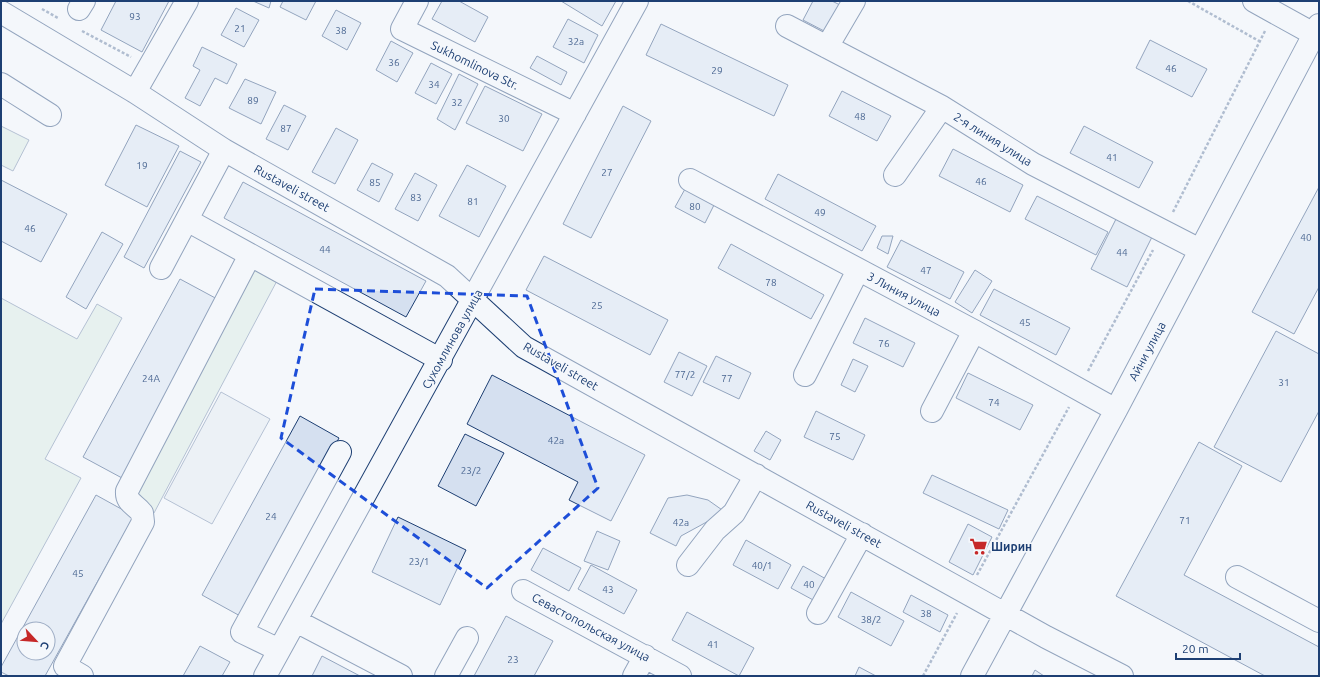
<svg xmlns="http://www.w3.org/2000/svg" width="1320" height="677" viewBox="0 0 1320 677" font-family="Ubuntu,sans-serif">
<style>
.green{fill:#d7e8df;stroke:#687fa3}
.parking{fill:#e3e8f0;stroke:#687fa3}
.building{fill:#d5e0f0;stroke:#1d3f73;fill-rule:evenodd}
.lines{fill:none;stroke-linecap:round;stroke-linejoin:round}
.minor-casing{stroke:#1d3f73;stroke-width:24}
.path{stroke:#5e769c;stroke-width:2.5;stroke-dasharray:3 2;stroke-linecap:butt}
.minor{stroke:#f4f7fb;stroke-width:22}
.marked{fill:none;stroke:#1d4ed8;stroke-width:3;stroke-dasharray:8 5;stroke-linejoin:round}
.labels{text-anchor:middle;dominant-baseline:central;stroke-width:3;stroke-linejoin:round;paint-order:stroke}
.number-label{font-size:10px;fill:#4b6792}
.street-label{font-size:12px;fill:#1d3f73;stroke:#f4f7fb}
.poi-label{font-size:12px;font-weight:bold;fill:#1d3f73;stroke:#f4f7fb;text-anchor:start}
</style>
<rect width="100%" height="100%" fill="#f4f7fb"/>
<path class="green" d="M1,126l28,14 -16,31 -12,-6z
M251,261l28,16 -125,236 -22,-12z
M1,298l76,41 20,-35 25,14 -77,141 36,19 -80,146z"/>
<path class="parking" d="M221,392l49,27 -58,105 -48,-26z"/>
<path class="building" d="M116,1h53l-27,51 -41,-22z
M253,1h18l-2,7z
M283,1h33l-10,19 -26,-13z
M442,1h17l29,16 -13,25 -43,-23z
M561,1h55l-14,25z
M813,1h19l8,4 -14,27 -23,-12z
M236,8l23,12 -15,27 -23,-12z
M336,10l25,13 -14,27 -25,-14z
M568,19l30,16 -14,28 -31,-16z
M661,24l127,61 -14,31 -128,-61z
M1150,40l57,29 -15,28 -56,-29z
M391,41l22,12 -16,29 -21,-12z
M202,47l35,17 -10,20 -12,-6 -15,28 -15,-8 15,-28 -7,-4z
M537,56l30,16 -6,13 -31,-17z
M431,63l21,11 -16,30 -21,-11z
M459,74l19,10 -23,46 -18,-11z
M245,79l31,13 -15,32 -32,-16z
M485,86l57,28 -19,37 -57,-28z
M842,91l49,25 -14,25 -48,-25z
M284,105l22,11 -18,34 -22,-11z
M623,106l28,15 -60,117 -28,-14z
M136,125l43,21 -32,61 -42,-22z
M1084,126l69,36 -14,26 -69,-35z
M336,128l22,12 -23,44 -23,-12z
M953,149l70,36 -13,27 -71,-36z
M180,151l21,11 -57,106 -20,-11z
M372,163l21,11 -14,28 -22,-12z
M467,165l39,21 -27,51 -40,-21z
M415,173l22,12 -19,36 -23,-12z
M778,174l98,52 -14,25 -97,-52z
M1,180l66,34 -26,48 -40,-21z
M243,182l183,99 -20,36 -182,-99z
M1319,187v100l-25,47 -42,-22z
M685,189l29,16 -9,18 -30,-16z
M1037,196l71,36 -12,23 -71,-36z
M1117,217l36,18 -26,52 -36,-18z
M102,232l21,12 -37,65 -20,-12z
M882,236h11l-5,18 -11,-6z
M901,240l63,32 -14,27 -63,-32z
M731,244l93,51 -13,24 -93,-51z
M544,256l124,64 -18,35 -124,-65z
M975,270l17,11 -20,32 -17,-11z
M180,279l39,21 -97,178 -39,-21z
M994,289l76,39 -14,27 -76,-40z
M865,318l50,25 -12,24 -50,-24z
M1276,331l43,23v57l-38,71 -67,-35z
M679,352l28,14 -15,30 -28,-14z
M716,356l35,17 -12,26 -36,-17z
M853,359l15,7 -13,26 -14,-7z
M968,373l65,32 -13,25 -64,-32z
M492,375l153,80 -34,66 -42,-21 9,-18 -111,-58z
M816,411l49,24 -12,25 -49,-23z
M300,416l39,22 -97,179 -40,-22z
M766,431l15,9 -11,20 -16,-9z
M465,434l39,19 -28,53 -38,-20z
M1199,442l43,24 -58,109 135,72v29h-54l-149,-80z
M932,475l76,35 -9,19 -76,-36z
M96,495l38,21 -89,160h-36l-8,-4v-5zM24,629h24v24h-24z
M687,495l21,5 17,12 -44,24 -5,10 -26,-13 18,-35z
M398,517l68,33 -26,55 -68,-33z
M968,524l24,13 -19,38 -24,-13z
M597,531l23,10 -12,29 -24,-9z
M746,540l45,25 -13,24 -45,-24z
M543,548l38,20 -12,23 -38,-21z
M591,565l46,25 -13,24 -46,-25z
M803,566l23,13 -11,22 -24,-13z
M851,592l53,29 -13,25 -53,-29z
M911,595l37,20 -8,17 -37,-20z
M687,612l67,36 -15,28 -67,-36z
M506,616l47,25 -19,35h-60z
M200,646l30,16 -8,14h-39z
M322,656l38,20h-48z
M859,667l17,9h-21z
M1035,670l9,6h-12z"/>
<g class="lines">
<defs>
<path id="minor" d="M417,1l-15,28 173,85
M1254,1l65,36
M79,9l5,-8
M1,12l134,80 89,58 223,126 77,71 522,290 76,39
M787,26l155,81 91,57 167,86
M827,47l27,-46
M1,84l49,31
M135,92l52,-91
M895,175l47,-68
M690,180l284,151 142,79
M187,220l254,140
M161,268l63,-118
M805,375l53,-105
M932,411l42,-80
M688,565l27,-35 19,-17 22,-38
M1237,577l82,44
M523,591l157,85
M818,613l44,-79
M296,621l105,55
M279,650l-37,-18 98,-180
M82,676l-17,-10 78,-144 -1,-9c-7,-9 -16,-10 -15,-22l123,-236
M265,676l372,-675
M446,676l21,-38
M634,676l11,-20
M972,676l144,-266 203,-385"/>
</defs>
<use href="#minor" class="minor-casing"/>
<path class="path" d="M1188,1l71,40
M42,9l16,9
M82,31l49,26
M1173,212l92,-181
M1088,371l65,-121
M977,575l92,-168
M923,676l34,-63"/>
<use href="#minor" class="minor"/>
</g>
<path d="M0 0H1320V677H0ZM315,289l212,7 71,192 -111,100 -206,-150z" fill="#f4f7fb" fill-opacity=".55" fill-rule="evenodd"/>
<path class="marked" d="M315,289l212,7 71,192 -111,100 -206,-150z"/>
<defs>
<symbol id="supermarket-bare" viewBox="-9 -9 18 18"><path d="M-6-5.5h2.5l.6 2H6L4.5 2H-2.5L-4.4-4H-6ZM-1.5 3.2a1.3 1.3 0 1 0 .1 0ZM3 3.2a1.3 1.3 0 1 0 .1 0Z" fill="#c62828" stroke="#f4f7fb" stroke-width="2.5" paint-order="stroke"/></symbol>
</defs>
<g fill-rule="evenodd">
<use href="#supermarket-bare" x="966" y="534" width="25" height="25"/>
</g>
<g class="labels">
<g class="number-label">
<text x="135" y="16">93</text>
<text x="240" y="28">21</text>
<text x="341" y="30">38</text>
<text x="576" y="41">32a</text>
<text x="394" y="62">36</text>
<text x="1171" y="68">46</text>
<text x="717" y="70">29</text>
<text x="434" y="84">34</text>
<text x="253" y="100">89</text>
<text x="457" y="102">32</text>
<text x="860" y="116">48</text>
<text x="504" y="118">30</text>
<text x="286" y="128">87</text>
<text x="1112" y="157">41</text>
<text x="142" y="165">19</text>
<text x="607" y="172">27</text>
<text x="981" y="181">46</text>
<text x="375" y="182">85</text>
<text x="416" y="197">83</text>
<text x="473" y="201">81</text>
<text x="695" y="206">80</text>
<text x="820" y="212">49</text>
<text x="30" y="228">46</text>
<text x="1306" y="237">40</text>
<text x="325" y="249">44</text>
<text x="1122" y="252">44</text>
<text x="926" y="270">47</text>
<text x="771" y="282">78</text>
<text x="597" y="305">25</text>
<text x="1025" y="322">45</text>
<text x="884" y="343">76</text>
<text x="685" y="374">77/2</text>
<text x="151" y="378">24А</text>
<text x="727" y="378">77</text>
<text x="1284" y="382">31</text>
<text x="994" y="402">74</text>
<text x="835" y="436">75</text>
<text x="556" y="440">42а</text>
<text x="471" y="470">23/2</text>
<text x="271" y="516">24</text>
<text x="1185" y="520">71</text>
<text x="681" y="522">42а</text>
<text x="419" y="561">23/1</text>
<text x="762" y="565">40/1</text>
<text x="78" y="573">45</text>
<text x="809" y="584">40</text>
<text x="608" y="589">43</text>
<text x="926" y="613">38</text>
<text x="871" y="619">38/2</text>
<text x="713" y="644">41</text>
<text x="513" y="659">23</text>
</g>
<g class="street-label">
<text transform="translate(475 65) rotate(26)">Sukhomlinova Str.</text>
<text transform="translate(993 139) rotate(32)">2-я линия улица</text>
<text transform="translate(292 188) rotate(29)">Rustaveli street</text>
<text transform="translate(904 294) rotate(28)">3 Линия улица</text>
<text transform="translate(452 339) rotate(-61)">Сухомлинова улица</text>
<text transform="translate(1147 351) rotate(-62)">Айни улица</text>
<text transform="translate(561 366) rotate(30)">Rustaveli street</text>
<text transform="translate(844 524) rotate(29)">Rustaveli street</text>
<text transform="translate(591 627) rotate(28)">Севастопольская улица</text>
</g>
<g class="poi-label">
<text x="991" y="546">Ширин</text>
</g>
</g>
<rect width="1320" height="677" fill="none" stroke="#1d3f73" stroke-width="4"/>
<g transform="translate(36 641) rotate(116)"><circle r="19" fill="#f4f7fb" stroke="#9eadc5"/>
<path d="M0-3L7 15L0 10L-7 15Z" fill="#c62828"/>
<text y="-6" font-size="11" font-weight="bold" text-anchor="middle" fill="#1d3f73">С</text>
</g>
<path d="M1176 653v6h64v-6" fill="none" stroke="#1d3f73" stroke-width="2"/>
<text x="1182" y="653" font-size="12" fill="#1d3f73" stroke="#f4f7fb" stroke-width="3" paint-order="stroke">20 m</text>
</svg>
